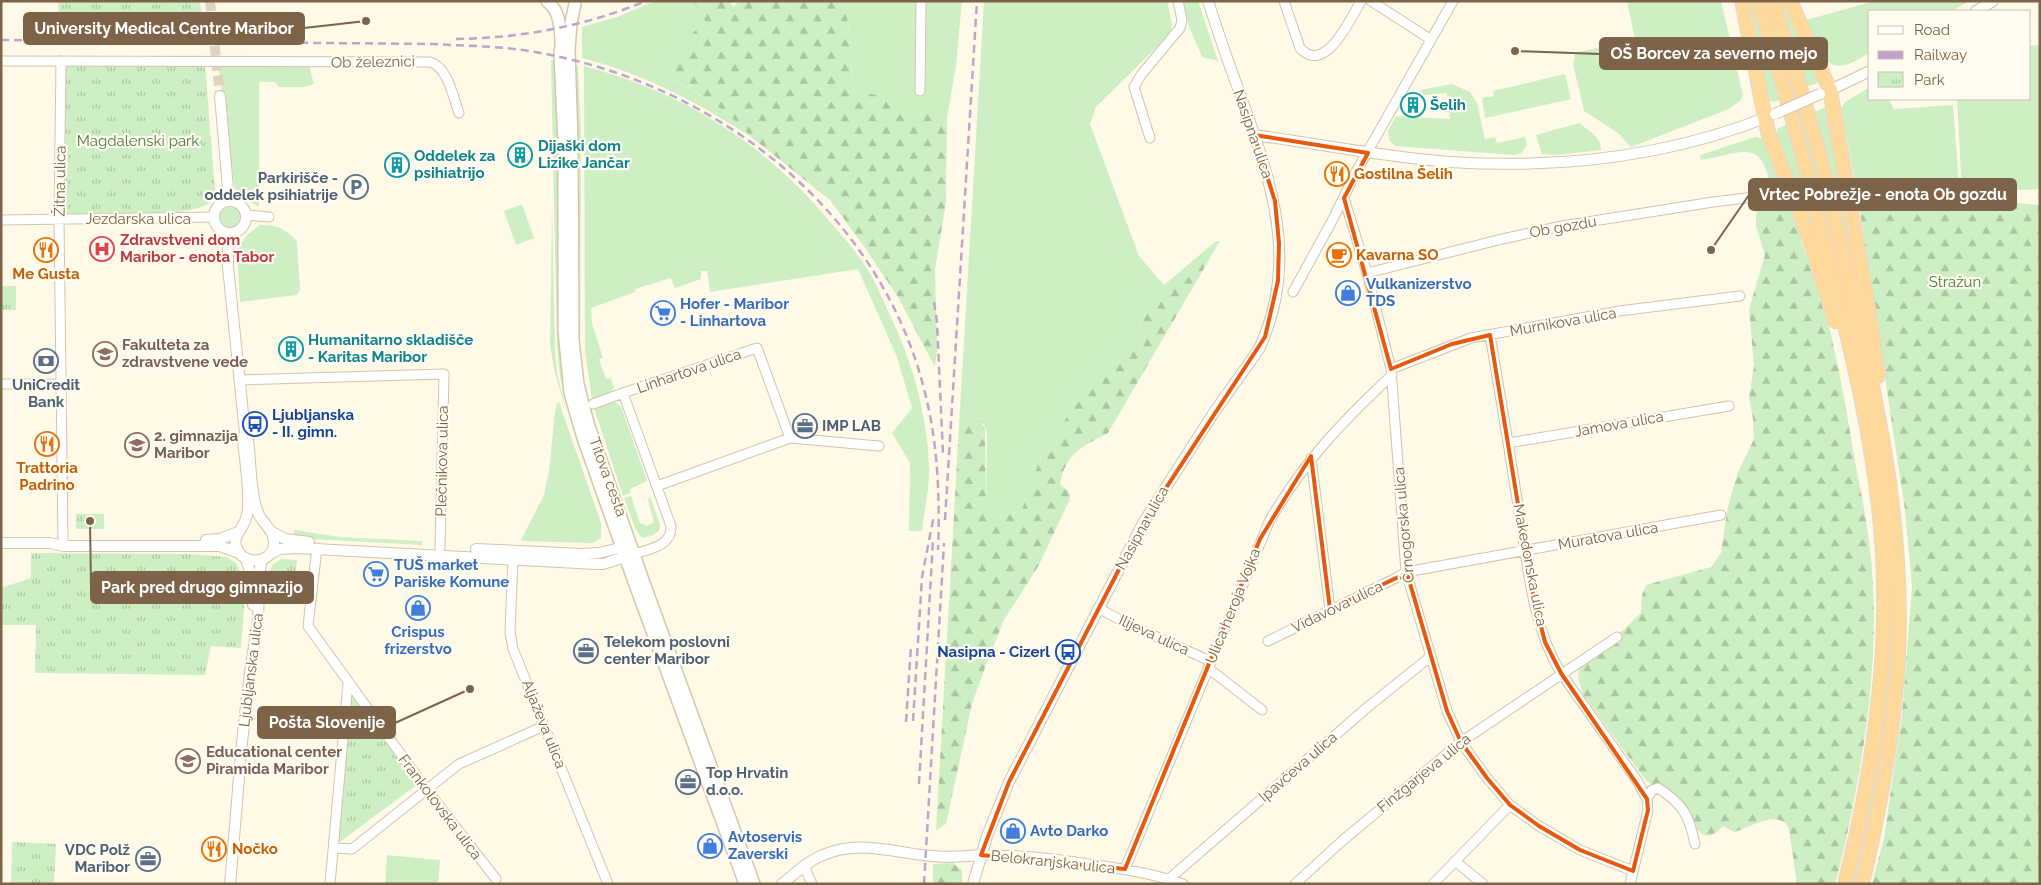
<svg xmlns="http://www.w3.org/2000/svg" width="2041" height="885" viewBox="0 0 2041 885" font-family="Raleway,sans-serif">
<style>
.grass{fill:#ceefc4}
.forest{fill:url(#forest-firs)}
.park{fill:url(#park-tufts)}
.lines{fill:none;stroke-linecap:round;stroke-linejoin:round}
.tertiary-tunnel{stroke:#ded4c0;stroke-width:10;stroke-dasharray:10 5;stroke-linecap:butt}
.minor-casing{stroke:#d3c3ab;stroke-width:11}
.tertiary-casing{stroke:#d3c3ab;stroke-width:12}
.secondary-casing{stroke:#d7c5a9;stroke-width:14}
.trunk-casing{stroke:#e0dad3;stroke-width:16}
.minor{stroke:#fff;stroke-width:9}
.tertiary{stroke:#fff;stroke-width:10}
.secondary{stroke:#fff;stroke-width:11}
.trunk{stroke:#ffd89c;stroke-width:14}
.rail{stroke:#c0a3cb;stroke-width:2.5;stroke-dasharray:8 5;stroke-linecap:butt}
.tertiary-bridge-casing{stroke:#d3c3ab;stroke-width:12;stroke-linecap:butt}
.tertiary-bridge{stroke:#fff;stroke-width:10}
.marked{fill:none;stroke:#e8590c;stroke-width:4;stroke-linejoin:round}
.labels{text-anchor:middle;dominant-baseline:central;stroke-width:4.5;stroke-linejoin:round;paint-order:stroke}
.street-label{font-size:15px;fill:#7d6448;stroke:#fffcf1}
.culture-label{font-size:15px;font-weight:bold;fill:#0d838f;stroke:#fffcf1;text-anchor:start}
.park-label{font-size:15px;fill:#447e3c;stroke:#fffcf1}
.food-label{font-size:15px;font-weight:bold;fill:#c56008;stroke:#fffcf1;text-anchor:start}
.service-label{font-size:15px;font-weight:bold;fill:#4e5e75;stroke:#fffcf1;text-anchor:start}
.health-label{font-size:15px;font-weight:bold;fill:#be3a42;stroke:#fffcf1;text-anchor:start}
.shop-label{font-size:15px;font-weight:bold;fill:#366cbe;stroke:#fffcf1;text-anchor:start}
.education-label{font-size:15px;font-weight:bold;fill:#785e54;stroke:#fffcf1;text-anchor:start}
.transit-label{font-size:15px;font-weight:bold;fill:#164399;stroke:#fffcf1;text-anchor:start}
.leader{fill:none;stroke:#7d6448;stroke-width:2}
.callout-dot{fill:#7d6448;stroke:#fffcf1;stroke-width:2}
.callout{fill:#7d6448;stroke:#7d6448;stroke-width:2}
.callout-label{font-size:16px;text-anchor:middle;font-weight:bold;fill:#fff}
</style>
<defs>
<pattern id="forest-firs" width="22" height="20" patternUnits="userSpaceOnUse" patternTransform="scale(1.25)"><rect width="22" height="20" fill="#ceefc4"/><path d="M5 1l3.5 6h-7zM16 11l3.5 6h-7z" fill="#acc5a1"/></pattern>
<pattern id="park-tufts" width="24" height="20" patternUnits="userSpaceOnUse" patternTransform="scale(1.25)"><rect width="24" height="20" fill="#ceefc4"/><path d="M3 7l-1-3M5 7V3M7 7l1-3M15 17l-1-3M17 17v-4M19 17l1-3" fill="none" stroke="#acc5a1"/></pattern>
</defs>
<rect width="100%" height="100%" fill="#fffae8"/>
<path class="grass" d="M655,1h38l12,20 -14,15 -7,14 -24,23c34,18 66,34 91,64 -52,-34 -107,-63 -169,-79v-31l35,-10z
M846,1h116l-6,65 -9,52v-3l-45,-4 -5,-14 -43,-5z
M984,1h183l5,23 -2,10 -74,73 -6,17 49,132 25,29 -12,14 -18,42 -13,15 -27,17 -23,38 -29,42 -21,59 -20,4 -15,-10 1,-73 -3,-9 -16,-5 -8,-10z
M1183,1h15l20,60 -16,-4 -14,-33z
M1627,1h94l22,94 -2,5 -12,9 -98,38 -13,-14 -34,-22 -11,-47 2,-11 60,-14z
M1746,1h6l30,98 -8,3 -7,-3z
M1762,1h5l45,146 55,237 20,109 6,102 -1,55 -13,122 -25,112h-3l27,-135 2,-264z
M1778,1h8l34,75 -2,7 -12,4z
M1875,1h94l-17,10h-82v42c-14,7 -28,19 -42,9l-22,-42z
M2040,45v144l-78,4 -5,-94h73v-53z
M551,60h4l4,92 1,197 9,61 -9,-33 -3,-31z
M218,64l91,2 5,18 -11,3h-24l-4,-5h-16v124l-17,-7 -7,-10z
M575,65l3,1 3,68 -1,227 -2,-8z
M584,66c99,26 182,78 247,157 15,17 30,34 41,54 6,11 11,23 16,34 24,49 39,102 41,156 1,21 -5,43 -7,64h-13l1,-68 -18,-30 20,-25 -15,-51 -39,-88 -148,23 -3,-21h-6v8l-26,9 -4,-10 -36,11v3l-44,16 1,16 11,34 -4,1 7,20 5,-1 3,10 -4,5 -18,7 -7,-49z
M1565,74l6,25 -86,19 -3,-20 12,-2 -1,-5z
M1452,84l18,8 7,11 8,36 10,-2 2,6 28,-6 2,7 -5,9 -9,2 -118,-9 -6,-6 -1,-9 8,-15 54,3 -3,-26 -23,2 -4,-5z
M1870,87v12h19l5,10 59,-4 7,92 -68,-6 -34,8 -17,-91 4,-6z
M1824,108h2l47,249 -59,-245z
M1579,123c9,7 23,15 22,27l-43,5 -16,-1 -6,-19z
M1790,123l39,156 -52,-143v-7z
M1755,137l7,1 5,5 23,57 -23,6 -1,-13 5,-2c-9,-55 -27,-38 -70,-31l-1,-5z
M522,204l12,34 -18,7 -12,-34z
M552,206l3,146 2,20 10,42 -12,-41 -5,-28z
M220 217a10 10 0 1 1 20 0a10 10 0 1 1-20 0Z
M260,225c17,-1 26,4 37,16l3,49 -3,5 -57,7 -3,-52 10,-15z
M613,401l8,5 26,75 -17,8v4l-7,3 -29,-88z
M559,402l42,121v15l-8,5 -70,-2 -2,-1 23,-45 5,-24 6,-60 2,-8z
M631,496l9,27 7,3 7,-4 -6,-22 2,-4 10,29 -1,6 -8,5 -9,2 -7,-10 -11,-30z
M295,530l45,7 82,4v4l-130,-7z
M387,855l53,5 -2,24h-53z"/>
<path class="forest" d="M693,1h37l3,6 6,-6h107l8,91 44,5 5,14 44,3 -1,88 -11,68 2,81 -2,16 -37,-70 -35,-52 -33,-45 -79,-63c-26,-30 -56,-46 -91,-64l24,-23 6,-14 15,-15z
M1892,191l148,14v679h-168l12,-46 18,-124 10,-128 -7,-76 -47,-311z
M1790,200c9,42 27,82 38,123 12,46 19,92 27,138 8,41 16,81 18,123 4,76 -6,152 -21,226 -5,25 -10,50 -17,74h-38l-8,-55c-9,-22 -41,0 -55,3l-11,-6c-7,6 -11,13 -21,8l-58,-56 -61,-84 -5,-16 1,-10 6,-7 16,-10 40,-38 1,-18 4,-10 65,-18 10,-14 7,-47 10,-34 16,-33 -1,-20 -4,-21 5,-32 -5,-57 16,-54 -9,-29v-12l3,-5z
M1216,241h4l-112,192c-25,13 -43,21 -48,51l9,8 1,7 -31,66 -35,55 -17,42 -15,42 -26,120 -10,6 24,-421 8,10 12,2 5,7 1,78 15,10 20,-4 21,-59 29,-42 23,-38 27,-17 13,-15 18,-42 12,-14z
M953,863l9,7v14h-29v-20z"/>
<path class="park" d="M58,1h142l2,20 -6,7 -129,-3 -8,-8z
M66,65h139l10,125c0,4 0,8 -3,11 -17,18 -120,14 -147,15z
M1,286h15v24h-15z
M76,514h28v15h-28z
M31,553l158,1 38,3 9,6 5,10 3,34 -3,41 -30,-2 -6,29 -170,-2 1,-48h-35v-37l30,-10z
M281,559l16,1 -2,16 -26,-3 4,-9z
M352,695l66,89 -81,60 1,-6z
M12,842l44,2 -2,40h-43z"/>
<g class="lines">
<path class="tertiary-tunnel" d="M210,1l10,95"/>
<defs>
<path id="minor" d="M1284,1l16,47c25,28 51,-30 61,-47
M1371,1l59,38
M1,61l429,1c18,5 23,35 29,51
M61,61l-2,158 4,321
M920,91l1,-90
M1150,138l-16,-51 7,-12 39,-47 2,-8 -4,-19
M1344,198l23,75 24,96 15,203 41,139 14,31 26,36 23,27 29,21 41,24 53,21
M247,215l22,2
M1,220l213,-3
M1367,273l135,-34 60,-13 151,-24 50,-6
M1293,292l39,-71 24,-49 97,-171
M1490,335c10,59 20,118 29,177 9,54 13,114 42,161l75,106 11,20 1,11 -18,74
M1391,369l80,-31 148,-27 121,-15
M240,380l204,-6 -4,174
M1,384h60
M593,404l30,-11
M1508,443l221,-37
M1311,458l19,151
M657,486l133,-48 89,8
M317,548l-9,78 118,163 70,90
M634,554c16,-5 38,-8 37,-28l-48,-133 134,-45 33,90
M513,559l-3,73 3,17 95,235
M1098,608l28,15 84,38
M1268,641l128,-63 10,-6 315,-57
M1208,668l54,42
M1647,799l5,-9 6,-2c25,16 31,27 37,56
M334,848l18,1 107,-85 85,-38
M981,855c38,-1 77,4 115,10 29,4 59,9 87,19
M1455,861l28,23
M804,866l8,18
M1125,869l144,-347c34,-60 73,-100 123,-147
M1169,879l200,-173 61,-49
M330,884l18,-201
M1295,884l47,-43 119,-99 156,-105
M1433,884l77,-79"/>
<path id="tertiary" d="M1976,11l17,-10
M1826,92l44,-21
M220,96l9,104
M1254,135c66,9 130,22 196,27 110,7 218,-5 320,-46
M214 217a16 16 0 1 1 32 0a16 16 0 1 1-32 0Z
M228,233v34l17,166 3,7c3,23 2,51 10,73 5,11 17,18 16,30 -1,17 -20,22 -32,13 -16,-18 2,-25 5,-41 4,-17 -2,-55 -4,-74l2,-8
M272,532l13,7 24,3
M206,540l14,-1 18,-7
M1,543h49l14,3h156l19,7
M476,549l106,5 17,-1 29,-7
M270,554l10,-5 17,-1 299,16h7l28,-9
M246,559l5,16 2,30
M230,884c8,-85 12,-172 27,-256 4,-22 -2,-47 5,-68
M782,884c13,-10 25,-23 41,-29 36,-16 71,-2 109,1 16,2 33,0 49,-1
M973,884l14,-48 22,-54 134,-259 70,-109 46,-65c42,-89 11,-171 -20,-258 -11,-29 -21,-59 -31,-90"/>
<path id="secondary" d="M547,1c3,3 6,6 8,9 6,12 7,32 5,45l4,87v188l6,63 13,45 50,141 112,305
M575,4l-4,19 -2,26 3,93 1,198 5,44 10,39 56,160 110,301"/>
<path id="trunk" d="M1742,1l26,131 42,108 25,81
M1758,1c28,88 51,177 73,267 22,89 44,178 51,271 9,115 -9,233 -37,345
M1773,1c16,50 32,101 46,152 12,46 22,94 33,141 28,121 52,237 46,362 -4,77 -18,153 -36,228
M1790,1l40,89 39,224 9,62"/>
</defs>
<use href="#minor" class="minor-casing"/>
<use href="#tertiary" class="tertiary-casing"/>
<use href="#secondary" class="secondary-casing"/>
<use href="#trunk" class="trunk-casing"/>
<use href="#minor" class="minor"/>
<use href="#tertiary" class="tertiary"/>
<use href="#secondary" class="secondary"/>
<use href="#trunk" class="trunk"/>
<path class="rail" d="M456,39c67,-1 129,-13 190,-38
M1,40l432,4c34,2 68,2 102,8 181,31 348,160 391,345 12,49 14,102 12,153
M934,302l3,20 6,132
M945,520l32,-519
M913,721l9,-144 12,-62
M906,722l5,-76
M919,784l14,-244
M924,884l20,-341"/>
<defs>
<path id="tertiary-bridge" d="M1775,114l45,-20"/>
</defs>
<use href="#tertiary-bridge" class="tertiary-bridge-casing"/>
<use href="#tertiary-bridge" class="tertiary-bridge"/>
</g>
<path class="marked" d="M1254,135l114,18 -24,45 47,171 61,-25 38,-9 43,260 12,47 16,31 86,126 1,11 -15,61 -53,-21 -41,-24 -29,-21 -23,-27 -26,-36 -14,-31 -40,-138 -77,36 -19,-153 -51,83 -135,330 -144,-14 28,-73 134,-259 122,-186 13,-56 1,-38 -4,-42z"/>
<defs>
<symbol id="building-ring" viewBox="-11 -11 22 22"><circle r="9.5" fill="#fffcf1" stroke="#0f9aa8" stroke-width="1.5"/><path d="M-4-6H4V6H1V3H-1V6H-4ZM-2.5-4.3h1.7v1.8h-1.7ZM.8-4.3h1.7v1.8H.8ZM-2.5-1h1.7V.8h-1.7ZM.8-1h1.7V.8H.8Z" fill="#0f9aa8"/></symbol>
<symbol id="restaurant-ring" viewBox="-11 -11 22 22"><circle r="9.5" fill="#fffcf1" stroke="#e8710a" stroke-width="1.5"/><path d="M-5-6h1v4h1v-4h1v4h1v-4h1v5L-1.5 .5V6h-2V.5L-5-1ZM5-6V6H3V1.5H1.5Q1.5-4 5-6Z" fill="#e8710a"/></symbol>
<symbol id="parking-ring" viewBox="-11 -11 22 22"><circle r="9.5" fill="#fffcf1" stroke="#5c6f8a" stroke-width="1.5"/><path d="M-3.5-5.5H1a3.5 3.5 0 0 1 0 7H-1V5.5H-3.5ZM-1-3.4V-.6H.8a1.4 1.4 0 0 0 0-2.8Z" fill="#5c6f8a"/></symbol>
<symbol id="hospital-ring" viewBox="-11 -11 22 22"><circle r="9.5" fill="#fffcf1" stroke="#e0444e" stroke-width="1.5"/><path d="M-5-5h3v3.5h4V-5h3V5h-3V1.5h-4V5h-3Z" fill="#e0444e"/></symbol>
<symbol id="cafe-ring" viewBox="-11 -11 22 22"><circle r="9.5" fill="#fffcf1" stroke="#e8710a" stroke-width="1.5"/><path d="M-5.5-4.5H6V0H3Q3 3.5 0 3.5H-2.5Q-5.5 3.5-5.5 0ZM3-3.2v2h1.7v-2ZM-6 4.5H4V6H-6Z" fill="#e8710a"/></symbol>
<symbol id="shop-ring" viewBox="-11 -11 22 22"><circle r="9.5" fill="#fffcf1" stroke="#3f7fe0" stroke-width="1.5"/><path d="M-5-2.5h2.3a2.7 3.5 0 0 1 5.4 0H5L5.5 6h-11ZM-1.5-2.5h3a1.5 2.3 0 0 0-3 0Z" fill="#3f7fe0"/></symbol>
<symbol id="supermarket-ring" viewBox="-11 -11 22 22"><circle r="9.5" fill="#fffcf1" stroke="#3f7fe0" stroke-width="1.5"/><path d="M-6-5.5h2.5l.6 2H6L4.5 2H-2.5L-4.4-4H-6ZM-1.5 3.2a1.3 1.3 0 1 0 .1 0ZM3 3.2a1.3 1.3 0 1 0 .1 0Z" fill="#3f7fe0"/></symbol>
<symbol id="university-ring" viewBox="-11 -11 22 22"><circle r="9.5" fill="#fffcf1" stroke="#8d6e63" stroke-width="1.5"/><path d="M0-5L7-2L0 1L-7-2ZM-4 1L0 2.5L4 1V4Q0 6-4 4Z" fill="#8d6e63"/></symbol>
<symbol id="bank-ring" viewBox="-11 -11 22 22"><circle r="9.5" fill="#fffcf1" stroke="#5c6f8a" stroke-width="1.5"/><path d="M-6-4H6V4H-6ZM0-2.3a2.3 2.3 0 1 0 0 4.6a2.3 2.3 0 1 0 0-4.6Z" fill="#5c6f8a"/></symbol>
<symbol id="bus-ring" viewBox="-11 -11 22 22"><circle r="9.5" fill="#fffcf1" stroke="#1a4fb4" stroke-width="1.5"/><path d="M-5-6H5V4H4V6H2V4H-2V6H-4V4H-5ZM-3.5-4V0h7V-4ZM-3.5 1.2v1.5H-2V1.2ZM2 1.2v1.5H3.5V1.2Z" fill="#1a4fb4"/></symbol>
<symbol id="office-ring" viewBox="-11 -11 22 22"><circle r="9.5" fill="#fffcf1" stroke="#5c6f8a" stroke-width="1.5"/><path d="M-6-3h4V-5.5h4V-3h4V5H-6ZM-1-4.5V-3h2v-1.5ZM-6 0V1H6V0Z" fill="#5c6f8a"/></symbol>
<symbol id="school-ring" viewBox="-11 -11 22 22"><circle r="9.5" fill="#fffcf1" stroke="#8d6e63" stroke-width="1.5"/><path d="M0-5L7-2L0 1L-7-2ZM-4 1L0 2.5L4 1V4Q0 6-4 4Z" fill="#8d6e63"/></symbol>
</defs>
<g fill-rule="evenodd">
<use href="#building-ring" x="1399" y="91" width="28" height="28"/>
<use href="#building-ring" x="506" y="141" width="28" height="28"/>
<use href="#building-ring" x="383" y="151" width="28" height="28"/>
<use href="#restaurant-ring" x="1323" y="160" width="28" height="28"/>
<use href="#parking-ring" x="342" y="173" width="28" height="28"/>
<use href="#hospital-ring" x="88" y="235" width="28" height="28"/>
<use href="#restaurant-ring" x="32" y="236" width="28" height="28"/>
<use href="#cafe-ring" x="1325" y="241" width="28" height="28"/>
<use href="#shop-ring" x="1334" y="279" width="28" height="28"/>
<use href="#supermarket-ring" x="649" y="299" width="28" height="28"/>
<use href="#building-ring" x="277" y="335" width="28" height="28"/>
<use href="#university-ring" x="91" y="340" width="28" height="28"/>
<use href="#bank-ring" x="32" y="347" width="28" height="28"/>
<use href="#bus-ring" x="241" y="410" width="28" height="28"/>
<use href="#office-ring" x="791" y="412" width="28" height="28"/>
<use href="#restaurant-ring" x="33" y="430" width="28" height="28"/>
<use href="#school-ring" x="123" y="431" width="28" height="28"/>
<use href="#supermarket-ring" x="362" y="560" width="28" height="28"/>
<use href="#shop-ring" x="404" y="594" width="28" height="28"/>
<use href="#office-ring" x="572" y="637" width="28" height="28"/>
<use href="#bus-ring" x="1054" y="638" width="28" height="28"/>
<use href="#school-ring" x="174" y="747" width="28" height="28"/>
<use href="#office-ring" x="674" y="768" width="28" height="28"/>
<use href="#shop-ring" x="999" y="817" width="28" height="28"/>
<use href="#shop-ring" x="696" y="832" width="28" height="28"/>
<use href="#restaurant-ring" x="200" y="835" width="28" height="28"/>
<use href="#office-ring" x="134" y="845" width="28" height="28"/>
</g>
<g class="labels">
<g class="street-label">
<text transform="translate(373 62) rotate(-1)">Ob železnici</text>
<text transform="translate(1253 134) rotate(71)">Nasipna ulica</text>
<text transform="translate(60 181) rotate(-89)">Žitna ulica</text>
<text x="138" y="219">Jezdarska ulica</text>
<text transform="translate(1563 227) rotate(-10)">Ob gozdu</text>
<text transform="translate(1563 322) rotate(-10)">Murnikova ulica</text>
<text transform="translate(689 371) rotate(-19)">Linhartova ulica</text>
<text transform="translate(1619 424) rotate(-10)">Jamova ulica</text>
<text transform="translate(442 461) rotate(-89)">Plečnikova ulica</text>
<text transform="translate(608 477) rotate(70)">Titova cesta</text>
<text transform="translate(1404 525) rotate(-95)">Črnogorska ulica</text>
<text transform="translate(1142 528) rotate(-61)">Nasipna ulica</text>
<text transform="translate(1608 536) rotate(-10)">Muratova ulica</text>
<text transform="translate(1530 565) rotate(79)">Makedonska ulica</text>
<text transform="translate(1233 606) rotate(-68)">Ulica heroja Vojka</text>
<text transform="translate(1337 607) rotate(-26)">Vidavova ulica</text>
<text transform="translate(1154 635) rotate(25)">Ilijeva ulica</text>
<text transform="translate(251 670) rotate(-83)">Ljubljanska ulica</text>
<text transform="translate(544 724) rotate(68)">Aljaževa ulica</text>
<text transform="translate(1298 767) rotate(-41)">Ipavčeva ulica</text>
<text transform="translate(1424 773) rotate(-39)">Finžgarjeva ulica</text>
<text transform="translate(440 807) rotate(53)">Frankolovska ulica</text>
<text transform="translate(1053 862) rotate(6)">Belokranjska ulica</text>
</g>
<g class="culture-label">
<text x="1430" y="105">Šelih</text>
<text x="538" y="146">Dijaški dom<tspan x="538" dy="17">Lizike Jančar</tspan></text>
<text x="414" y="156">Oddelek za<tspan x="414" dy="17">psihiatrijo</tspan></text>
<text x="308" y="340">Humanitarno skladišče<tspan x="308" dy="17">- Karitas Maribor</tspan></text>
</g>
<g class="park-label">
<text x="138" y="141">Magdalenski park</text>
<text x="1955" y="282">Stražun</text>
</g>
<g class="food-label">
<text x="1354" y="174">Gostilna Šelih</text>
<text x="1356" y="255">Kavarna SO</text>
<text x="46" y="274" text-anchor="middle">Me Gusta</text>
<text x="47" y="468" text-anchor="middle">Trattoria<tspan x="47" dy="17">Padrino</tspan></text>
<text x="232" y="849">Nočko</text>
</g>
<g class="service-label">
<text x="338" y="178" text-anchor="end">Parkirišče -<tspan x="338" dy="17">oddelek psihiatrije</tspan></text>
<text x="46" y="385" text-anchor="middle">UniCredit<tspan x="46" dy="17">Bank</tspan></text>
<text x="822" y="426">IMP LAB</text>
<text x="604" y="642">Telekom poslovni<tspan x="604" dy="17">center Maribor</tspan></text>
<text x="706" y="773">Top Hrvatin<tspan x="706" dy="17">d.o.o.</tspan></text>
<text x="130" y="850" text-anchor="end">VDC Polž<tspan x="130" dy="17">Maribor</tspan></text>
</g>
<g class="health-label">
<text x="120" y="240">Zdravstveni dom<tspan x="120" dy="17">Maribor - enota Tabor</tspan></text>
</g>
<g class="shop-label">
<text x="1366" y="284">Vulkanizerstvo<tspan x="1366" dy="17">TDS</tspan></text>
<text x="680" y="304">Hofer - Maribor<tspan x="680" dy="17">- Linhartova</tspan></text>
<text x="394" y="565">TUŠ market<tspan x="394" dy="17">Pariške Komune</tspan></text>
<text x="418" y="632" text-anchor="middle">Crispus<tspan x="418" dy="17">frizerstvo</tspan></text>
<text x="1030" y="831">Avto Darko</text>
<text x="728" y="837">Avtoservis<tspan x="728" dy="17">Zaverski</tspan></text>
</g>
<g class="education-label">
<text x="122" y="345">Fakulteta za<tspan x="122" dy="17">zdravstvene vede</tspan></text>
<text x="154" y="436">2. gimnazija<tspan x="154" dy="17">Maribor</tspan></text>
<text x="206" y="752">Educational center<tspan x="206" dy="17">Piramida Maribor</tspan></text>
</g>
<g class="transit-label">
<text x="272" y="415">Ljubljanska<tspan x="272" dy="17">- II. gimn.</tspan></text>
<text x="1050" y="652" text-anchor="end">Nasipna - Cizerl</text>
</g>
</g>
<path class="leader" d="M366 21L304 28M1515 51L1600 54M1711 250L1749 195M90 521L91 588M470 689L395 723"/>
<g class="callout-dot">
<circle cx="366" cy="21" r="5"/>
<circle cx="1515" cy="51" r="5"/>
<circle cx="1711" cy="250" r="5"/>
<circle cx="90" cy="521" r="5"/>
<circle cx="470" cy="689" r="5"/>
</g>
<g class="callout">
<rect x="24" y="13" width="280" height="31" rx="5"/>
<rect x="1600" y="38" width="227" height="31" rx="5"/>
<rect x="1749" y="179" width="267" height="31" rx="5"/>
<rect x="91" y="572" width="222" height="31" rx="5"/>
<rect x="258" y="707" width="137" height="31" rx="5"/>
</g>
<g class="callout-label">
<text x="164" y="34">University Medical Centre Maribor</text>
<text x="1714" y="59">OŠ Borcev za severno mejo</text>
<text x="1883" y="200">Vrtec Pobrežje - enota Ob gozdu</text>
<text x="202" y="593">Park pred drugo gimnazijo</text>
<text x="327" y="728">Pošta Slovenije</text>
</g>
<rect width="2041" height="885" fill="none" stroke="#7d6448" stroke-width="5"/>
<rect x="1868" y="10" width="162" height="90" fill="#fffcf1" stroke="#cbbfad"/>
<rect x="1878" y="26" width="25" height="8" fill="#ffffff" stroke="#cbbfad"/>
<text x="1914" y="35" font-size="15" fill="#7d6448">Road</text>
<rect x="1878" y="51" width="25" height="8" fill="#c0a3cb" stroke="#cbbfad"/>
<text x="1914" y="60" font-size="15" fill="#7d6448">Railway</text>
<rect x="1878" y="72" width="25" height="15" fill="url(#park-tufts)" stroke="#cbbfad"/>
<text x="1914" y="85" font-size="15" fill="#7d6448">Park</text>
</svg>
